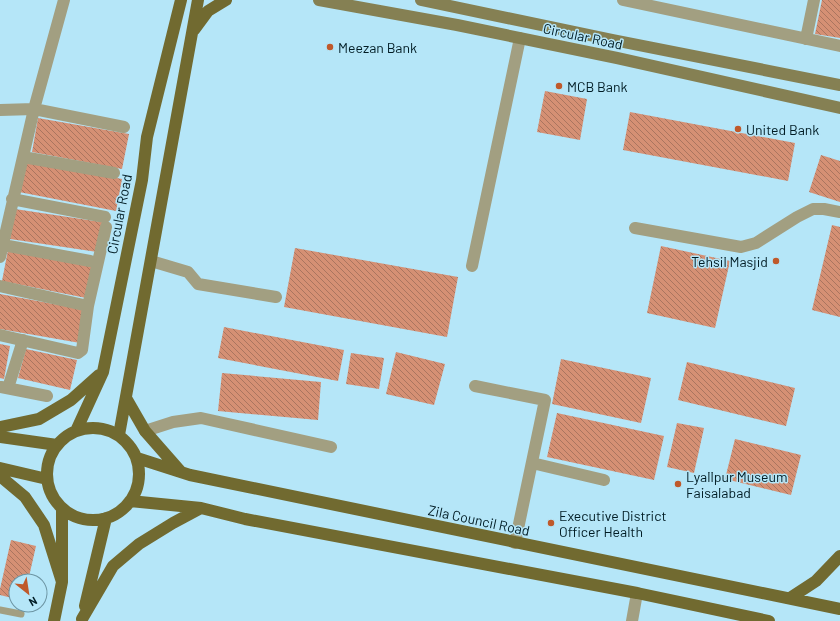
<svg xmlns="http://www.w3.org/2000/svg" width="840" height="621" viewBox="0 0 840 621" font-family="Barlow,sans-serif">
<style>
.building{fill:url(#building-back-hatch)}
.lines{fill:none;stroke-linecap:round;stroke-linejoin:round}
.lane{stroke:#a29f81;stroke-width:7}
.street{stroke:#a29f81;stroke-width:12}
.secondary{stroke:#858053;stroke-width:12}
.primary{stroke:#716a30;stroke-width:12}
.poi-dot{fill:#bf592b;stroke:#b5e6f8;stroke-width:1.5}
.labels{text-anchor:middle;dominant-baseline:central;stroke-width:3;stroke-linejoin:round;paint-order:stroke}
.street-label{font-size:14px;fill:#011c24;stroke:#b5e6f8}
.poi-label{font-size:14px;fill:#011c24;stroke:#b5e6f8;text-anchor:start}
</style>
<defs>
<pattern id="building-back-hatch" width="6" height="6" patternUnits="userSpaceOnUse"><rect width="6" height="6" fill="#d59074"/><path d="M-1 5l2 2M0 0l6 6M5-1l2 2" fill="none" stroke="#aa755f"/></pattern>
</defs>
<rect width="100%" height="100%" fill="#b5e6f8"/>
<path class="building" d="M822,0h18v38l-25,-4z
M545,91l42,8 -7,41 -43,-8z
M630,112l165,31 -7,38 -165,-31z
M38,118l91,16 -7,35 -90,-17z
M821,155l19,6v41l-31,-10z
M25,160l97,19 -6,32 -97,-19z
M15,209l93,14 -4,30 -94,-14z
M832,225l8,2v90l-28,-7z
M661,246l69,15 -15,67 -68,-15z
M295,248l163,29 -11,60 -163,-30z
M8,250l90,18 -7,31 -89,-18z
M0,294l86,16 -6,33 -80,-14z
M224,327l120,23 -6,31 -120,-23z
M0,344l10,2 -6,33 -4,-1z
M26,349l51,11 -7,30 -52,-12z
M396,352l49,12 -11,41 -48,-11z
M351,353l33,5 -5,31 -33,-5z
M561,359l90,19 -10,45 -89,-19z
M687,362l108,26 -9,38 -108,-26z
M222,373l99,9 -3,38 -100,-9z
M557,413l107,23 -10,44 -107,-23z
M677,423l27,5 -10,45 -27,-6z
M735,439l66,16 -10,40 -66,-16z
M11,540l25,6 -8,35h-12v18l-16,-4v-6z"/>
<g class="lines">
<path class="lane" d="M0,610l21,4"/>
<path class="street" d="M623,0l217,46
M806,39l8,-39
M0,110l34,-1 90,18
M23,157l91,16
M12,199l93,18
M635,228l106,19 15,-4 41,-26 16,-8h11l16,3
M3,245l87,16
M0,257l34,-148 30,-109
M151,261l37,11 10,12 78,13
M472,266l48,-228
M0,286l88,20
M0,335l78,18 4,-3 6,-44 18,-79
M475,386l70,14 -30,143
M1,387l46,9
M8,388l15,-48
M145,431l28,-9 28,-4 130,29
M532,463l72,17
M632,621l5,-28"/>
<path class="secondary" d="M319,0l138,25 160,33 223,50
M421,0l192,40 227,45"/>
<path class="primary" d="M194,30l14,-19 18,-11
M126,398l19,33 36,41
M0,427l39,-8 32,-19 28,-25
M47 474a46 46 0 1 1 92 0a46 46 0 1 1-92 0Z
M76,431l27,-59 39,-192 5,-43 34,-137
M119,435l79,-435
M0,437l57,8
M137,458l53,17 650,134
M0,468l47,11
M0,476l25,21 19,28 18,57
M130,501l71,7 44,11 392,74 132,28
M790,598l26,-17 24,-25
M85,606l21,-88
M82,619l31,-53 26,-22 34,-21 28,-15
M54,621l8,-39v-74"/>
</g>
<g class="poi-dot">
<circle cx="330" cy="47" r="4"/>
<circle cx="559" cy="86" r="4"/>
<circle cx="738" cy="129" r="4"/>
<circle cx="776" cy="261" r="4"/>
<circle cx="678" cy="484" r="4"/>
<circle cx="551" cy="523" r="4"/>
</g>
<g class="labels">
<g class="street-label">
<text transform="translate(583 36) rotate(12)">Circular Road</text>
<text transform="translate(119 214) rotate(-79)">Circular Road</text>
<text transform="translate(479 520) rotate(12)">Zila Council Road</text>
</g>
<g class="poi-label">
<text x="338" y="47">Meezan Bank</text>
<text x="567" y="86">MCB Bank</text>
<text x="746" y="129">United Bank</text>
<text x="768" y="261" text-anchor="end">Tehsil Masjid</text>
<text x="686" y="476">Lyallpur Museum<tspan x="686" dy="16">Faisalabad</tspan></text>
<text x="559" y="515">Executive District<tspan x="559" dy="16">Officer Health</tspan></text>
</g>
</g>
<g transform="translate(28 593) rotate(150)"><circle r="19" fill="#b5e6f8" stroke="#6d95a3"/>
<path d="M0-3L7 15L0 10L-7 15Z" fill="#bf592b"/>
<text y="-6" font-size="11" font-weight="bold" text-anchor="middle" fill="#011c24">N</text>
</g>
</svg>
